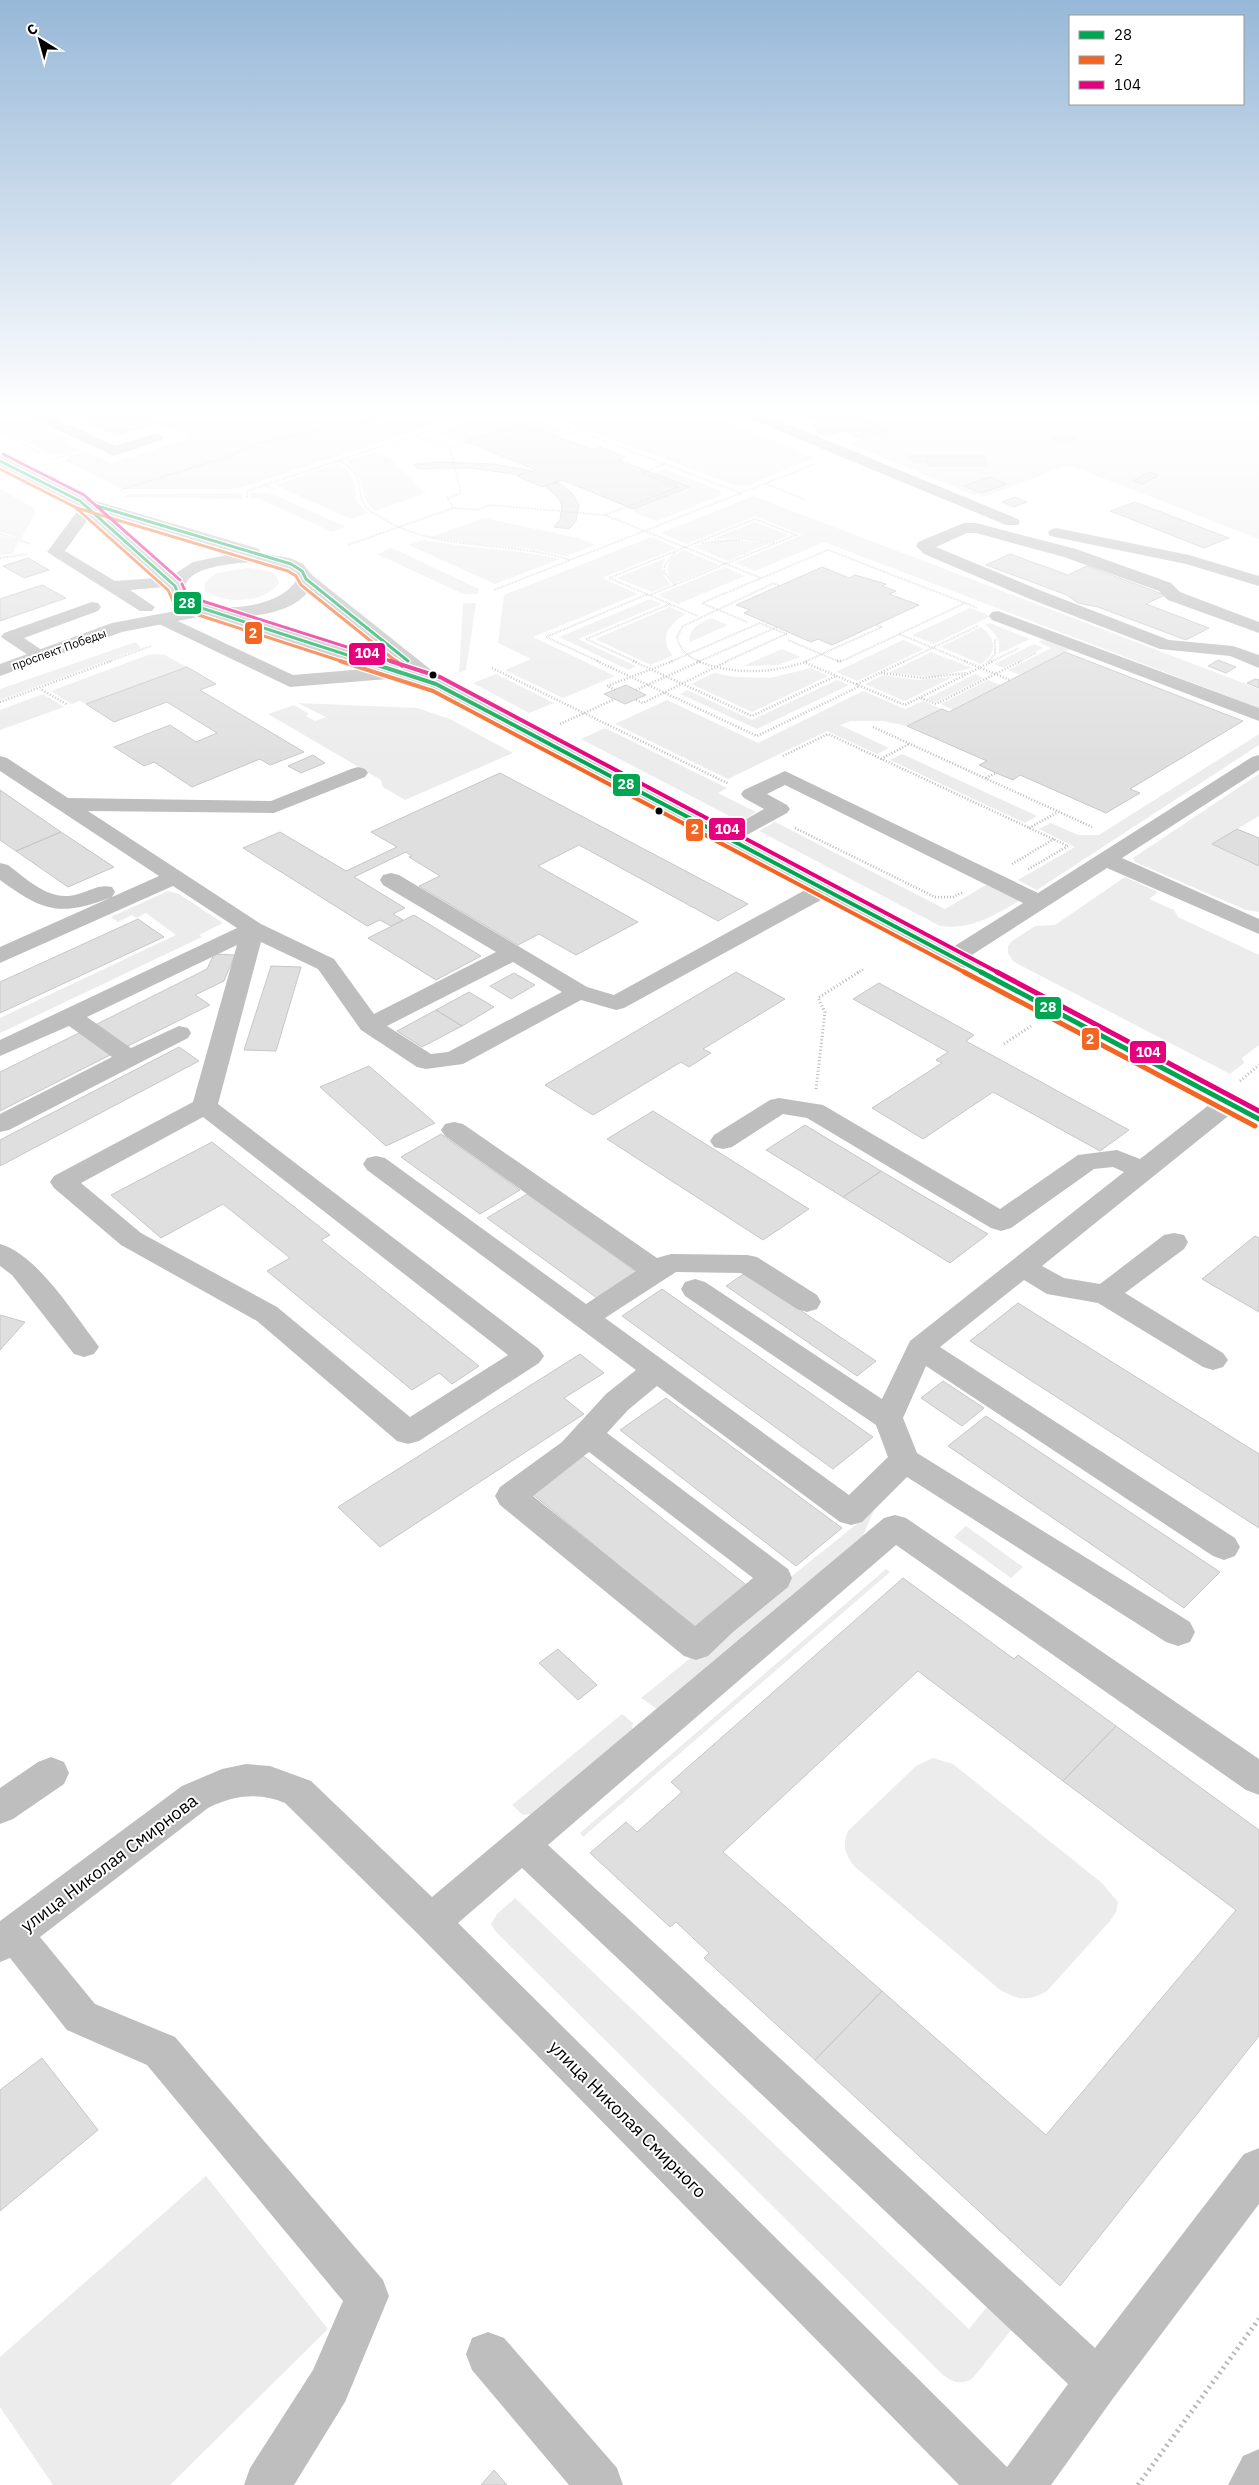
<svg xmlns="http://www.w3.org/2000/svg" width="1259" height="2485" viewBox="0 0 1259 2485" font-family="'IBM Plex Sans',sans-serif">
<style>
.green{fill:#ececec}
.building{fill:#dfdfdf;stroke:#c7c7c7}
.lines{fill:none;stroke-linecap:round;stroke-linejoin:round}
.path-far3{stroke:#b9b9b9;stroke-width:2;stroke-dasharray:0.5 1;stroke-linecap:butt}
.path-far2{stroke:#b9b9b9;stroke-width:2.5;stroke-dasharray:1 2;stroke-linecap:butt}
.path-far1{stroke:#b9b9b9;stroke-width:3;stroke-dasharray:1 2.5;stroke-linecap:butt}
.path{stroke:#b9b9b9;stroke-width:5;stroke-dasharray:2 4;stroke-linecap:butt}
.minor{fill:#bebebe;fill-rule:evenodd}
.major{fill:#bebebe;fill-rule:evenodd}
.bus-1-far2-casing{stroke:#fff;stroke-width:5.5}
.bus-1-far1-casing{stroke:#fff;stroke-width:7}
.bus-1-casing{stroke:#fff;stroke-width:9}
.bus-2-far2-casing{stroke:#fff;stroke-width:5.5}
.bus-2-far1-casing{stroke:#fff;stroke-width:7}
.bus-2-casing{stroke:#fff;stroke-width:9}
.bus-3-far2-casing{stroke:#fff;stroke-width:5.5}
.bus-3-far1-casing{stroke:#fff;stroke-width:7}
.bus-3-casing{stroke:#fff;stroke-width:9}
.bus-1-far2{stroke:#00a651;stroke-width:3}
.bus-1-far1{stroke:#00a651;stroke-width:4}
.bus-1{stroke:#00a651;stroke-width:5}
.bus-2-far2{stroke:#f26522;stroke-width:3}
.bus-2-far1{stroke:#f26522;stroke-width:4}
.bus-2{stroke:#f26522;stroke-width:5}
.bus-3-far2{stroke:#e5007d;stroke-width:3}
.bus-3-far1{stroke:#e5007d;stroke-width:4}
.bus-3{stroke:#e5007d;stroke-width:5}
.bus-dot{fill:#000;stroke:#fff;stroke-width:2}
.labels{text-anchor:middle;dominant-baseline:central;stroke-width:4;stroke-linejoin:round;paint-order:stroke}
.far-street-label{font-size:12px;fill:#000;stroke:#fff}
.near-street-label{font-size:18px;fill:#000;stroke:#fff}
.line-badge{stroke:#fff;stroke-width:2}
.badge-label{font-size:14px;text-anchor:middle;font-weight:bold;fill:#fff}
</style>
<rect width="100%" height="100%" fill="#fff"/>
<path class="green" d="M0,415h20l50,23 -7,3 18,9 -16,4 -13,1 -52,-26z
M139,415h324l-226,74h-115l-57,-28 4,-5 16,-5 26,12 80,-25z
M487,415h38l40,15 -12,4 -32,-12 -56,19 -14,-2 -17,-7z
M546,415h117l11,6 20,-6h18l101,43 -64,27 -12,1z
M802,415h457v124l-185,-72h-11l-77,29 -12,-1 -124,-51 12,-5 -19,-8 -10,4 -16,-3 4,-2 -11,-4 10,-4z
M374,452l15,6 37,35 -51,18c-19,-15 -5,-30 -29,-50z
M339,463c13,10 17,20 16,36l13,14 -17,6 -76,-34z
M666,469l53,21 3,5 -65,26 -20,-7 -4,-5 56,-22 -35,-14z
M0,489l34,19 1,6 -14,25 -21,-7z
M243,493l-1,6 -120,-2 8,-3z
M251,493h19l76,34 -14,5 -72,-33h-9z
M753,496l506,193v19l-435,-166 -69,29 -20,-8 67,-28 -47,-19 -68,28 -26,-11z
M484,518l94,20 17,7 -28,11 -42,-8 -50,-4 -44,-7z
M755,522l34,13 -15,7 -29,-4 -33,1z
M0,536l19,5 -7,13 -12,1z
M651,537l26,11 -75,30 36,16 -105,43 82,39 -52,22 -58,-28 26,-11 -33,-16 6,-48z
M424,540c45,9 91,8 136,19l-65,25 -86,-39z
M729,540l41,3 -42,18 -35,-15z
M392,548l87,41 -1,5h-15l-86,-40z
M684,550l35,15 -44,18c-14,-13 -6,-26 9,-33z
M666,558c-7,11 -4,18 5,26l-19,8 -35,-14z
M725,567l20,9 -67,28 -20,-9z
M248,568c11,1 29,1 31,15 -13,21 -56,21 -74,8v-9l11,-9z
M650,599l12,5 -84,35 58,27 -7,4 -70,-33z
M463,603h13l-10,67 -7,3z
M670,607l16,7c-17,9 -28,25 -13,41l-22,10 -56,-26z
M970,608l21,8 -57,28 -22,-9z
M711,618l17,7 -38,17c-2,-13 10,-19 21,-24z
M990,623l40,16 -32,15c4,-13 -2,-21 -13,-29z
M981,627c15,11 17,26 0,37l-40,-17z
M1046,638l26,10 -52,27 -12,-5 43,-22 -13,-6z
M903,640l21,9 -67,32 -21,-9z
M136,642l5,6 -141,52v-11z
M1034,644l9,4 -40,20 -9,-4z
M782,649l19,8 -24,8 -34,1z
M931,652l41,16 -38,9 -46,-4z
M158,654l7,1 22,12 -101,37 -6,-3 -8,3 -21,-13 97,-36z
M811,668l17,8 -76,36 -61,-28 23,-11 21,4 35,1z
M496,674l58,29 -25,10 -56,-30z
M975,674l8,4 -47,24 -9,-3z
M883,675l33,5 37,-3 -48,24 -40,-17z
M837,680l12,5 -92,44 -77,-35 7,-4 65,30z
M988,680l13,5 -48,25 -12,-6z
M863,691l42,18 18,-8 19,8 -35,17 -24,-5h-32l-11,4 49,23 -12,6 -50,-23 -99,48 -113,-55 52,-24 91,43z
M43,694l21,13 -64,23v-20z
M298,703l119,5 33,11 63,34 -108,47 -22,-13 -2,-7 -113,-66 26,-9 15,9 -3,2 9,5 11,-4z
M605,728l122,60 -9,5 38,19 -15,10 -160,-83z
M1259,734v11l-222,145 -19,-10 57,-33 -36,-18 12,-6 27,12h21z
M902,754l135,62 -12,7 -135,-63z
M1259,774v42l-47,28 47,22v46l-13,-2 -111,-48 -2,-4z
M775,822l170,87 41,-24 33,16c-26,15 -47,29 -79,25l-181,-95z
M1125,877l33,15 -9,7 25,11 4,7 81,38v90l-17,13 2,5 -14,11 -216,-112 -6,-9v-7l4,-5 23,-15 20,-1z
M168,891l11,3 44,29 -24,12 3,2 -202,96v-15l176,-83 -30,-22 -10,5 -4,-3 -14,7 -7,-5z
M874,1510l-12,28 -205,171 -16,-11z
M966,1526l57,41 -12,11 -57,-41z
M886,1569l4,3 -307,265 -3,-4z
M622,1714l11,9 -1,7 -101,84 -8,1 -11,-10z
M933,1758l20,6 149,119 16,19 -2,10 -6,9 -63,70c-18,11 -31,9 -48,-2l-145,-123c-9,-12 -12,-21 -6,-35l68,-65z
M515,1898l454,431 26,-32 24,23 -46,58c-12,8 -22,4 -32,-5l-445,-441 -5,-8 6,-10z
M206,2176l122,153 -158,156h-117l-53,-78v-50z"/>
<path class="building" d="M72,415h67l17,8 -40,12z
M802,415h50l39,15 -28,9 -20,-8 -19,4 -7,-3 5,-1 -12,-5 11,-4z
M521,422l72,28 7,-3 26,10 -7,3 70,27 -56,22 -71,-29 -20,7 -25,-11 19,-6 -71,-29z
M1065,434l12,5 -12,4 -12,-5z
M908,456h18l2,6h-14z
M926,456h58l3,10h-58z
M434,462l60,2 38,7 -12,4 -49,-7 -53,1 -4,-5z
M1149,472l10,3 -16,9 -10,-3z
M990,477l17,7 -26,9 -17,-7z
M557,482l15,11 7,12 -3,16 -7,8 -15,-2 6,-7 2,-14 -3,-7 -14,-13z
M1015,497l12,5 -13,5 -12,-5z
M1135,502l94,36 -25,10 -94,-37z
M1010,554l58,21 19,-9 78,29 -19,9 63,24 -23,12 -88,-33 -20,-4 -11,-8 -81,-30z
M28,558l21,12 -25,8 -21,-12z
M822,567l27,11 6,-3 31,9 -4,2 14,5 -7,3 30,11 -87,40 -14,-6 -7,3 -67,-29 6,-3 -14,-5z
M42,585l24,13 -66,23v-22z
M1065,652l178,69 -113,68 10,4 -34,20 -86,-38 -7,5 -17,-7 -17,-8 8,-4 -80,-35 35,-17 7,3z
M1218,660l18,7 -10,6 -18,-7z
M187,667l29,17 -16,6 104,62 -34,13 -10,-6 -68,28 -38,-25 -10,4 -30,-19 56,-22 26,17 21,-9 -50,-31 -53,20 -28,-18z
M1255,679l4,1v8l-12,-5z
M626,685l20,10 -21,9 -21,-10z
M313,755l12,8 -24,10 -13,-7z
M500,773l248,131 -30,17 -139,-76 -41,21 100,56 -62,33 -37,-21 -21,11 -99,-59 21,-10 -31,-19 3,-1 -6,-4 -52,25 51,31 -12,6 10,6 -12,6 -11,-6 -13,6 -124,-78 37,-16 66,39 51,-24 -26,-15z
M0,790l61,42 -45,19 -16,-11z
M1237,829l22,9v28l-47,-22z
M61,832l53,35 -46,20 -52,-36z
M414,915l67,41 -45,24 -68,-42z
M138,919l26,18 -164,76v-31z
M214,954l21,1 -11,26 -29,14 15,10 -84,42 -31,-22 112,-56z
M271,966l30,1 -25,84 -32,-1z
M736,972l49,27 -82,50 8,4 -22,14 -8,-5 -88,53 -48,-30z
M514,973l21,12 -24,14 -21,-13z
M879,983l95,52 -8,6 163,89 -29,21 -107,-59 -70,47 -51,-31 70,-45 -6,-3 12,-8 -95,-53z
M469,992l25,15 -32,19 -26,-16z
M436,1010l26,16 -40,21 -25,-16z
M83,1031l31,22 -114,58v-39z
M179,1047l20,14 -199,105v-26z
M369,1066l66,57 -49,23 -66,-59z
M653,1111l156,98 -46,31 -156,-101z
M805,1125l76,46 -38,26 -77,-47z
M441,1134l79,56 -40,24 -79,-57z
M212,1142l118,93 -9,5 158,126 -27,18 -13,-11 -27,17 -145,-119 23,-13 -67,-54 -62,34 -50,-43z
M881,1171l107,63 -38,29 -107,-66z
M527,1194l110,78 -40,26 -110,-80z
M1255,1236l4,2v74l-57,-33z
M745,1273l131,88 -19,15 -131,-90z
M662,1289l211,148 -40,32 -211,-153z
M1018,1303l241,151v74l-289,-187z
M0,1315l25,7 -25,28z
M580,1354l24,19 -40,25 20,16 -204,133 -42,-40z
M943,1381l41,27 -22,18 -41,-28z
M666,1398l176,130 -46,38 -176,-136z
M986,1416l234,156 -36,36 -236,-162z
M582,1455l167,132 -53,42 -166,-137z
M903,1578l111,81 4,-4 98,71 -53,55 -145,-110 -195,181 159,139 -67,69 -111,-102 5,-5 -33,-31 -6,5 -80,-74 36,-31 11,10 45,-40 -11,-10z
M558,1649l39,36 -19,15 -39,-37z
M1116,1726l143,104v206l-199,250 -245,-226 67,-69 164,144 190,-225 -173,-129z
M42,2058l56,72 -98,81v-121z
M494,2470l13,15h-26z"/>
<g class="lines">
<path class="path-far3" d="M536,415l205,78
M0,432l40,21
M415,435l35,13 11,45 -13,5 5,10
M450,448l69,-23 34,13 23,-7
M53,459l19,-5
M339,460c6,4 13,9 17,15 7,14 1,28 16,37 63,43 130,26 198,48
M665,464l-23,9 36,14
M767,484l39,16
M265,485l11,5
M120,490l110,-34 24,-12 135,-29
M247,491l229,-76
M247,493v6
M605,515l74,-28
M0,534l31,10
M702,543l43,-4 30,4
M348,545l105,-37 24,2 13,-5 115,10 156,63
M675,553l-10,12 -1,7 11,13
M0,558l27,-4
M494,590l321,-126
M650,595l146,-60 -41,-16 -146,59 89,38
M965,603l12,5
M747,622l-45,-19 126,-53 137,53 -125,59 -52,-22
M899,634l68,28
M107,662l44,-16
M600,662l-54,-25 102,-43
M636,662l-50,-23 84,-35
M670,662l90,-39 26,11 -61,28
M698,662l79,-35
M701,662c-13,-5 -21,-12 -24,-25l6,-11 91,-43 6,3
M804,662l78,-35 -6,-2
M903,662l75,-36
M988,662l7,-8v-15
M991,662l28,-14
M1018,662l18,-9"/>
<path class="path-far2" d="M597,661l160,75 103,-50
M633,661l119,55 84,-40
M697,661c37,14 74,13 111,0
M837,661h5
M964,661l46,19
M806,663l99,42 88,-44
M492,668l237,116
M881,673l43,5 43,-5
M857,684l48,-23
M42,690l26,15
M615,690l-8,-4 66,-25
M636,690l65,-29
M921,698l15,6 85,-43
M636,700l7,3 85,-42
M0,702l111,-41
M560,724l55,-25
M873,727l219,100
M783,756l45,-22 240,112 -41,24
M881,759l28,-15
M986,778l10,-5
M795,828l140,69h18l10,-5
M1029,828l29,-16
M1012,864l42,-25
M857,973l7,-4"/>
<path class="path-far1" d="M1004,1044l27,-18
M1240,1081l19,-16
M816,1089l9,-77 -7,-14 41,-26"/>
<path class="path" d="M1138,2485l121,-166"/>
<path class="minor" d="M30,415h19l66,31 42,-13 7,4 -2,3 -48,16 -82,-38z
M746,415h20l252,104 2,3 -2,3h-12l-258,-107z
M88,503l8,5 -31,43 50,30 55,-4 6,1 3,4 -3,4 -46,4 25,17 -3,4h-12l-93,-59 35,-47z
M964,523h12l100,26 95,34 9,9 79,30v11l-91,-33 -9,-9 -95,-34 -88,-24h-9l-31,14 106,44 127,49 64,6 26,9v13l-29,-12 -70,-7 -130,-50 -106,-45 -8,-8 2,-4z
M1056,528l133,27 70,21v10l-73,-22 -136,-28 -2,-3 2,-3z
M92,602l6,1 3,4 -3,4 -74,27 25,17 -3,4h-12l-33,-22 3,-4z
M998,611l261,97v13l-267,-101 -3,-4 3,-4z
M163,614l130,61 107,-9 7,2 2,4 -2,4 -7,2 -110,9 -133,-64 -3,-4 3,-4z
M1259,755v15l-137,88 137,61v15l-152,-66 -146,94 -8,2 -8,-2 -4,-5 4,-5 78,-49 -238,-118 -18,9 20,11 3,4 -3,4 -53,29 -7,2 -7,-2 -4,-4 4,-4 44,-25 -20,-11 -3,-4 3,-4 41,-19 253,122 214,-136z
M0,756l7,2 61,40 203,3 80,-32 7,-2 7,2 3,4 -3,4 -91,36 -186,-2 173,113 73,35 40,55 122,-62 -113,-67 -3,-5 3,-5 8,-2 8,2 188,112 27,8 202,-111 8,-2 8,2 3,5 -3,5 -208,114 -8,2 -35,-10 -118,64 -37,5 -9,-2 -56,-37 -43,-61 -57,-27 -43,162 321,245 5,7 -5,7 -120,78 -11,3 -11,-3 -140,-120 -136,-76 -67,-57 -4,-6 4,-6 139,-74 44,-157 -150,72 44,31 48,-22 9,2 3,5 -3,5 -179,92 -9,2v-18l112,-57 -43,-31 -69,30v-16l237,-112 -64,-42 -173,77v-16l159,-71 -159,-105zM513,962l49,30 -114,60 -17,2 -44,-28zM203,1117l305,238 -98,62 -133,-110 -136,-74 -60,-50z
M0,863l8,2c20,15 43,38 70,29 12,-3 21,-10 34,-7l3,5 -3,5c-52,20 -68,15 -112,-17z
M1228,1095l9,2 4,6 -4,6 -195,157 22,12 36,6 64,-49 10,-2 10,2 4,7 -4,7 -59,44 98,60 5,7 -5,7 -10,3 -10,-3 -105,-64 -51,-9 -23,-14 -84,67 295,191 5,9 -5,9 -11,4 -11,-4 -287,-190 -23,52 14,35 273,169 5,10 -5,10 -12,4 -12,-4 -259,-165 -45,45 -11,3 -11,-3 -183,-136 -29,24 -21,23 181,136 4,9 -4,9 -55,45 -25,24 -12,4 -12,-4 -184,-151 -5,-9 5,-9 62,-45 44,-48 30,-24 -269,-200 -4,-6 4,-6 9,-2 9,2 201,146 50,-33 -191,-135 -4,-6 4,-6 9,-2 9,2 194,134 14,-4 76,1 10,2 60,38 4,7 -4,7 -10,3 -10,-3 -56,-36 -65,-1 -71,46 244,177 39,-38 -12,-32 -191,-129 -4,-7 4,-7 10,-3 10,3 177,117 28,-58 214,-169 -11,-5 -19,2 -83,59 -10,3 -10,-3 -184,-110 -24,-4 -51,33 -9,2 -9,-2 -4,-6 4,-6 56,-35 9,-2 44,7 177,104 78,-54 39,-5 23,9 79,-62zM589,1452l164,126 -58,48 -162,-130z
M0,1244c36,10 71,66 94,96l5,7 -5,7 -10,3 -10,-3 -62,-79 -12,-9z
M895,1515l11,3 353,241v36l-13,-5 -350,-245 -348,300 547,503 149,-194 15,-6v56l-145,193 -63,88h-92l-541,-551 -133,-131c-27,-11 -51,-8 -77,5l-168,129 55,67 80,33 208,243 6,16 -44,106 -51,83h-50l6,-17 63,-98 30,-69 -196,-236 -80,-35 -57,-72 -10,4v-41l182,-135 40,-17 24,-5 24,2 41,15 121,116 452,-379zM522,1868l546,516 -61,83 -549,-544z
M51,1757l13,5 5,11 -5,11 -51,35 -13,5v-36l38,-26z
M488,2332l16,6 113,130 6,17h-54l-97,-115 -6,-16 6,-16z
M1259,2449v36h-31l15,-29z"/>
<path class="major" d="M0,456l86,42 173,51 2,4 29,5 13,6 9,11 118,94 2,4 -2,3 13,4 816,429v18l-9,-2 -821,-437 -221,-73 -86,17 -122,44v-12l112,-41 74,-14c-10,-5 -18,-10 -19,-21l-90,-83 -77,-38zM104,513l132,40 -43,9 -20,13zM255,562c16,2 32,3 42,17 -16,30 -87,38 -111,15 -9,-28 52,-31 69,-32zM309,590l96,78 -159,-52c21,-1 51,-7 63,-26z"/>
<defs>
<path id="bus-1-far2" d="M0,461l80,40 95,85 4,10 10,8 180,58
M97,506l194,58 11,7 4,8 102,82"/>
<path id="bus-1-far1" d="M365,661l71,23 547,289"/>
<path id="bus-1" d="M981,972l278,147"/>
<path id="bus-2-far2" d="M0,469l77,39 211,63 8,5 5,9 96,77
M75,507l93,83 5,11 13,10 158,51"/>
<path id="bus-2-far1" d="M340,661l93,30 533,282
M396,661l6,5"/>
<path id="bus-2" d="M964,972l291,154"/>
<path id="bus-3-far2" d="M3,454l81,41 96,85
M182,584l4,9 10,6 198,63"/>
<path id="bus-3-far1" d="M390,661l50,16 559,296"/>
<path id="bus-3" d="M997,972l262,139"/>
</defs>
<use href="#bus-1-far2" class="bus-1-far2-casing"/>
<use href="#bus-1-far1" class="bus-1-far1-casing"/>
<use href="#bus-1" class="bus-1-casing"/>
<use href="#bus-2-far2" class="bus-2-far2-casing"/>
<use href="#bus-2-far1" class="bus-2-far1-casing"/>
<use href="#bus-2" class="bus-2-casing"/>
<use href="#bus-3-far2" class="bus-3-far2-casing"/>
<use href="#bus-3-far1" class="bus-3-far1-casing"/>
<use href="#bus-3" class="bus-3-casing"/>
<use href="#bus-1-far2" class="bus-1-far2"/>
<use href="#bus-1-far1" class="bus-1-far1"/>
<use href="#bus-1" class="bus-1"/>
<use href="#bus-2-far2" class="bus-2-far2"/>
<use href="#bus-2-far1" class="bus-2-far1"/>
<use href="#bus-2" class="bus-2"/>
<use href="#bus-3-far2" class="bus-3-far2"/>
<use href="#bus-3-far1" class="bus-3-far1"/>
<use href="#bus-3" class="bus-3"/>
</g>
<linearGradient id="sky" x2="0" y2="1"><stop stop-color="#97b8d8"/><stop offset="0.54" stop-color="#fff"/><stop offset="1" stop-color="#fff" stop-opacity="0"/></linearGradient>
<rect width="1259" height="763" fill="url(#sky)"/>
<g class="bus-dot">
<circle cx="433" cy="675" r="4.5"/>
<circle cx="659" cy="811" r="4.5"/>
</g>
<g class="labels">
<g class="far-street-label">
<text transform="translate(59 649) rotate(-20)">проспект Победы</text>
</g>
<g class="near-street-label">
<text transform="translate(109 1863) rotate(-37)">улица Николая Смирнова</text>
<text transform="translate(628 2119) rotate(45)">улица Николая Смирного</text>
</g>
</g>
<g class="line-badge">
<rect x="173" y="591" width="29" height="24" rx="5" fill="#00a651"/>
<rect x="244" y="621" width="19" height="24" rx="5" fill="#f26522"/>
<rect x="348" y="642" width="38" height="24" rx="5" fill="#e5007d"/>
<rect x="612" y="773" width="29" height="24" rx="5" fill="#00a651"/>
<rect x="708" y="817" width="38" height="24" rx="5" fill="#e5007d"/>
<rect x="685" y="818" width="19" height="24" rx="5" fill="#f26522"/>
<rect x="1034" y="996" width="28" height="24" rx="5" fill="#00a651"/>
<rect x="1081" y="1027" width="19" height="24" rx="5" fill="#f26522"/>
<rect x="1129" y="1040" width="38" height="24" rx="5" fill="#e5007d"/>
</g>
<g class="badge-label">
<text x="187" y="608">28</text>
<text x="253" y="638">2</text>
<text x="367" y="658">104</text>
<text x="626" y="789">28</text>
<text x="727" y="834">104</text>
<text x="695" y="834">2</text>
<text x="1048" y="1012">28</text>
<text x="1090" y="1044">2</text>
<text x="1148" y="1057">104</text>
</g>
<rect x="1069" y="15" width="175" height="90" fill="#ffffff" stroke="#999999"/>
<rect x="1079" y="31" width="25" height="8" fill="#00a651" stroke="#999999"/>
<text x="1114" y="40" font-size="15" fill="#000000">28</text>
<rect x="1079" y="56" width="25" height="8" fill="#f26522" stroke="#999999"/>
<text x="1114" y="65" font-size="15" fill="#000000">2</text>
<rect x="1079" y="81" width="25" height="8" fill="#e5007d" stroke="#999999"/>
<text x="1114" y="90" font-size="15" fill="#000000">104</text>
<g transform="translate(40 40) rotate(323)" stroke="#ffffff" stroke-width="4" paint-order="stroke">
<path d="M0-4L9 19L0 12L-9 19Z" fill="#000000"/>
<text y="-8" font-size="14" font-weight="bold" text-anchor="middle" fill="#000000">С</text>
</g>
</svg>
